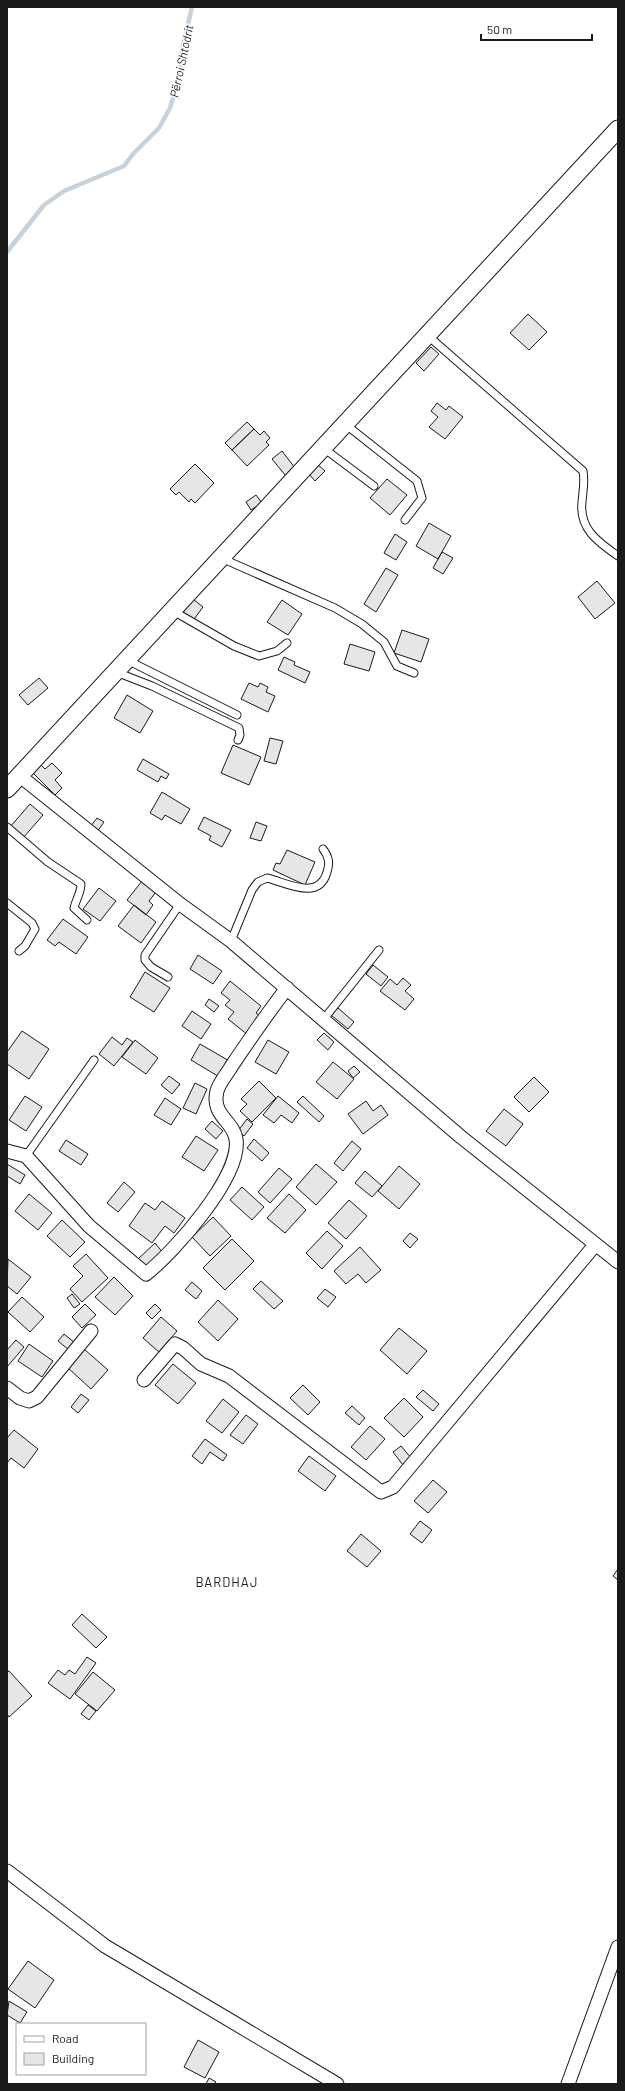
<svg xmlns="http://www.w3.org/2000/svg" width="625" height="2091" viewBox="0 0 625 2091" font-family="Barlow,sans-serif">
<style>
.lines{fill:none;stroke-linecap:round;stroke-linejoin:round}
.stream{stroke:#c6d2dc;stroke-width:4.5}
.building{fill:#e6e6e6;stroke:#1a1a1a}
.service-casing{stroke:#1a1a1a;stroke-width:9}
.minor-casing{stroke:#1a1a1a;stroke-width:15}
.tertiary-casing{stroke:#1a1a1a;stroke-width:19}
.service{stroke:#fff;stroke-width:7}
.minor{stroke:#fff;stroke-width:13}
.tertiary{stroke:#fff;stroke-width:17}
.labels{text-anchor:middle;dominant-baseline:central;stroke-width:3;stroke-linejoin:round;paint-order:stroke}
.water-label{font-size:12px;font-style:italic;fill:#1a1a1a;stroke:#fff}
.quarter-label{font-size:13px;letter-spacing:1px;fill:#1a1a1a;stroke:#fff}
</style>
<rect width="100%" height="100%" fill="#fff"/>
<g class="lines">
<path class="stream" d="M7,252l37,-47 20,-14 60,-25 9,-12 26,-26 11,-20 8,-26 5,-36 9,-39"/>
</g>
<path class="building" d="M528,314l19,18 -18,18 -19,-17z
M431,347l8,7 -15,17 -8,-8z
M437,403l9,7 3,-4 14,11 -18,22 -16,-12 9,-10 -7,-6z
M247,422l7,7 -22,21 -7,-7z
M254,429l6,6 4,-4 6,7 -4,4 3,3 -22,21 -15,-16z
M282,451l13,17 -9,8 -14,-17z
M195,464l19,19 -19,20 -4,-4 -2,3 -10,-10 -3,3 -6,-6z
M318,465l7,6 -10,10 -6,-7z
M387,479l20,16 -17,20 -20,-17z
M256,495l6,8 -11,7 -5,-8z
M429,523l22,13 -13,23 -22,-13z
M395,534l12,8 -11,18 -12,-7z
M442,552l11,6 -10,16 -10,-6z
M386,568l12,7 -22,37 -12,-8z
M597,581l18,22 -20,16 -17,-22z
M193,599l10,8 -11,15 -10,-8z
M282,600l20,14 -14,21 -21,-13z
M402,630l27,9 -8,23 -27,-9z
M350,644l25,8 -6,19 -25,-7z
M284,657l11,5 -1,3 16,7 -5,11 -27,-13z
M39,678l9,10 -20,17 -9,-10z
M249,683l9,4 2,-4 8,4 -2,5 9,4 -7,16 -27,-13z
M127,695l26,16 -13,22 -26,-15z
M270,738l13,3 -7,23 -12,-3z
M233,745l28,12 -12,28 -28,-12z
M143,759l26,15 -3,5 -5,-3 -3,6 -21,-12z
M52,763l10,10 -7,7 7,8 -7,7 -22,-22 8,-8 4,4z
M162,792l28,17 -9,15 -16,-9 -3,5 -12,-7z
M30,804l13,11 -20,23 -13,-11z
M204,817l27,13 -9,17 -13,-7 2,-4 -13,-7z
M97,818l7,4 -7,10 -7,-5z
M256,822l11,4 -6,15 -11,-3z
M287,850l28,12 -10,23 -32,-15 3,-7 4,1z
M142,881l14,11 -7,9 4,4 -7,10 -19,-15z
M99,888l17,13 -16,20 -17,-12z
M134,905l22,17 -15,21 -23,-17z
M63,919l25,18 -12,17 -17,-12 -4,4 -8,-6z
M198,955l24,16 -9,13 -23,-15z
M373,965l15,12 -7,9 -15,-12z
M145,972l25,16 -16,24 -24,-15z
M403,978l8,7 -6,6 9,8 -9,11 -25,-19 10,-12 7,6z
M230,981l31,25 -5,7 6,4 -14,18 -20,-16 6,-7 -9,-7 5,-5 -9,-7z
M209,999l10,7 -5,6 -9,-7z
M338,1008l16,14 -6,7 -17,-14z
M192,1011l19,13 -10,15 -19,-13z
M22,1031l27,18 -20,30 -22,-15v-12z
M324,1033l10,9 -6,8 -11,-10z
M112,1037l10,8 5,-7 6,4 -19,24 -15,-12z
M135,1040l23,18 -12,16 -24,-17z
M268,1040l21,12 -13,22 -21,-12z
M200,1044l31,18 -10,16 -30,-18z
M333,1062l21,17 -17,20 -21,-17z
M354,1066l6,6 -7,6 -5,-7z
M169,1076l11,8 -8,10 -11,-9z
M534,1077l15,15 -20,20 -15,-15z
M259,1081l17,17 -24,24 -12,-11 7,-7 -6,-5z
M195,1083l12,6 -11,25 -13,-6z
M25,1096l17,11 -16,24 -17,-11z
M278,1096l21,17 -7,10 -11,-8 -7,8 -11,-8z
M303,1096l21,20 -5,6 -22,-20z
M165,1098l16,11 -10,16 -17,-10z
M366,1101l7,10 8,-6 7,10 -25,19 -15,-20z
M504,1109l19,15 -17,22 -20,-15z
M247,1119l6,5 -9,12 -6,-5z
M212,1121l11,10 -7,8 -11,-10z
M196,1136l22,14 -14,21 -22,-14z
M254,1139l15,14 -7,8 -15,-13z
M66,1140l22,14 -7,11 -22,-14z
M352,1141l9,8 -18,22 -9,-8z
M7,1164l18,11 -5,9 -13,-8z
M316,1164l21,18 -21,23 -20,-18z
M399,1166l21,18 -21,25 -21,-18z
M279,1168l13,11 -22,24 -12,-11z
M365,1171l17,15 -10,11 -17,-14z
M124,1182l11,10 -17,20 -11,-9z
M242,1187l22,20 -12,13 -22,-20z
M29,1194l23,19 -14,17 -23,-19z
M289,1194l17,16 -21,23 -18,-15z
M349,1200l18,16 -21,23 -18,-16z
M162,1201l23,17 -11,15 -9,-7 -13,17 -23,-17 16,-23 10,7z
M213,1217l18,19 -21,20 -18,-19z
M62,1220l23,22 -15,15 -23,-21z
M327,1231l16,15 -21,23 -16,-16z
M410,1233l8,6 -8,9 -7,-7z
M232,1239l22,22 -29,29 -22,-22z
M155,1243l9,11 -18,16 -9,-10z
M360,1247l21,23 -15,13 -8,-9 -12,10 -12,-13z
M86,1254l22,24 -26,24 -12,-13 13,-13 -10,-10z
M8,1259l23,18 -14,17 -10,-8z
M114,1277l19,19 -18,19 -20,-18z
M261,1281l22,20 -9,8 -21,-20z
M192,1282l10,9 -6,8 -11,-9z
M325,1289l11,8 -8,10 -11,-9z
M72,1294l8,10 -6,4 -7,-10z
M22,1297l22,20 -14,15 -22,-20z
M218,1300l20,19 -20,22 -20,-19z
M85,1304l11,11 -14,13 -10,-11z
M155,1304l6,6 -9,9 -6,-6z
M161,1317l16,14 -18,21 -16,-14z
M399,1328l28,23 -20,23 -27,-24z
M64,1334l11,9 -6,7 -11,-9z
M16,1340l8,7 -17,20v-17z
M29,1344l24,17 -11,16 -24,-16z
M84,1349l24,21 -17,19 -24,-22z
M173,1364l23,19 -18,21 -23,-19z
M303,1385l17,17 -12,13 -18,-17z
M423,1390l16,14 -6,7 -17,-14z
M81,1394l8,6 -11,13 -7,-6z
M404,1398l19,19 -19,20 -20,-19z
M223,1399l16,13 -17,21 -16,-12z
M352,1406l13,12 -6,7 -14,-12z
M246,1415l12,9 -15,20 -13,-9z
M370,1426l15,13 -19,21 -15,-13z
M14,1430l24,19 -14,19 -13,-10 -4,5v-25z
M205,1439l22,16 -4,6 -13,-9 -8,12 -10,-8z
M401,1446l11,13 -9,6 -10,-13z
M309,1456l27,20 -11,15 -27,-20z
M433,1480l14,12 -19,21 -14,-12z
M420,1521l12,9 -10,13 -12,-9z
M361,1534l20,17 -14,16 -20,-16z
M618,1569v11l-5,-4z
M82,1614l25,23 -11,11 -24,-23z
M87,1657l9,6 -26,36 -22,-16 10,-13 7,5 4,-5 6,4z
M9,1671l23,25 -23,21 -2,-3v-42z
M93,1672l22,18 -18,21 -22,-17z
M88,1705l8,6 -7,9 -8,-6z
M28,1961l26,19 -19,28 -27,-19z
M9,2001l18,11 -7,11 -13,-8z
M198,2040l21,12 -14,26 -21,-11z
M209,2078l7,4 -2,2h-8z"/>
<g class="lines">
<defs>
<path id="service" d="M427,335l156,136c2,11 0,19 -1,31 -3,27 16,40 36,54
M345,424l72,57 5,17 -17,22
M322,447l52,39
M221,558l114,50 27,16 22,18 13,24 17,7
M173,611l61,35 25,10 18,-5 10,-8
M127,660l110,55
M116,672l36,14 87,42 1,7 -2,5
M7,827l41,35 33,22c0,9 -5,15 -7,24l13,12
M7,903l25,20 3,6 -10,17 -6,5
M231,941l21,-51 6,-8 9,-4c18,4 52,24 60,-6 3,-9 2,-15 -4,-23
M168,977l-17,-10 -6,-7v-5l35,-51
M323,1020l56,-70
M26,1156l68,-96"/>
<path id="minor" d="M20,776l160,128 51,37 230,196 157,125
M7,1151l19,5 63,70 57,48c28,-22 96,-98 90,-135 -3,-19 -25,-23 -19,-48 2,-8 10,-17 14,-24 18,-27 36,-53 56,-79
M144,1380l31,-36 8,4 18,16 28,12 152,116 12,-5 202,-242
M7,1388l13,10 9,3 8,-4 54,-66
M7,1871l98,75 232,138
M568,2084l50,-137"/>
<path id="tertiary" d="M7,789l611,-660"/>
</defs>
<use href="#service" class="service-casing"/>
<use href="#minor" class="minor-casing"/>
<use href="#tertiary" class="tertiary-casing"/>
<use href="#service" class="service"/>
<use href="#minor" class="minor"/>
<use href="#tertiary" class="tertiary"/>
</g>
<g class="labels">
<g class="water-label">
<text transform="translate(181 61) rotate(-78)">Përroi Shtodrit</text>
</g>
<g class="quarter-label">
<text x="227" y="1582">BARDHAJ</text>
</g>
</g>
<rect width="625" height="2091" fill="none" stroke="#1a1a1a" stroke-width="16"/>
<rect x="16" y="2023" width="130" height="52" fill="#ffffff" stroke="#a3a3a3"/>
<rect x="24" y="2036" width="20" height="6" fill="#ffffff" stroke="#a3a3a3"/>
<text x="52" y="2043" font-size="12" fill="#1a1a1a">Road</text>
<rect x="24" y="2053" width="20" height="12" fill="#e6e6e6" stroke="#a3a3a3"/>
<text x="52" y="2063" font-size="12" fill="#1a1a1a">Building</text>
<path d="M481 34v6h111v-6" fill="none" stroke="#1a1a1a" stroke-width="2"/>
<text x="487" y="34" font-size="12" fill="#1a1a1a" stroke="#ffffff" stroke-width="3" paint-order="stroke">50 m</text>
</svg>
